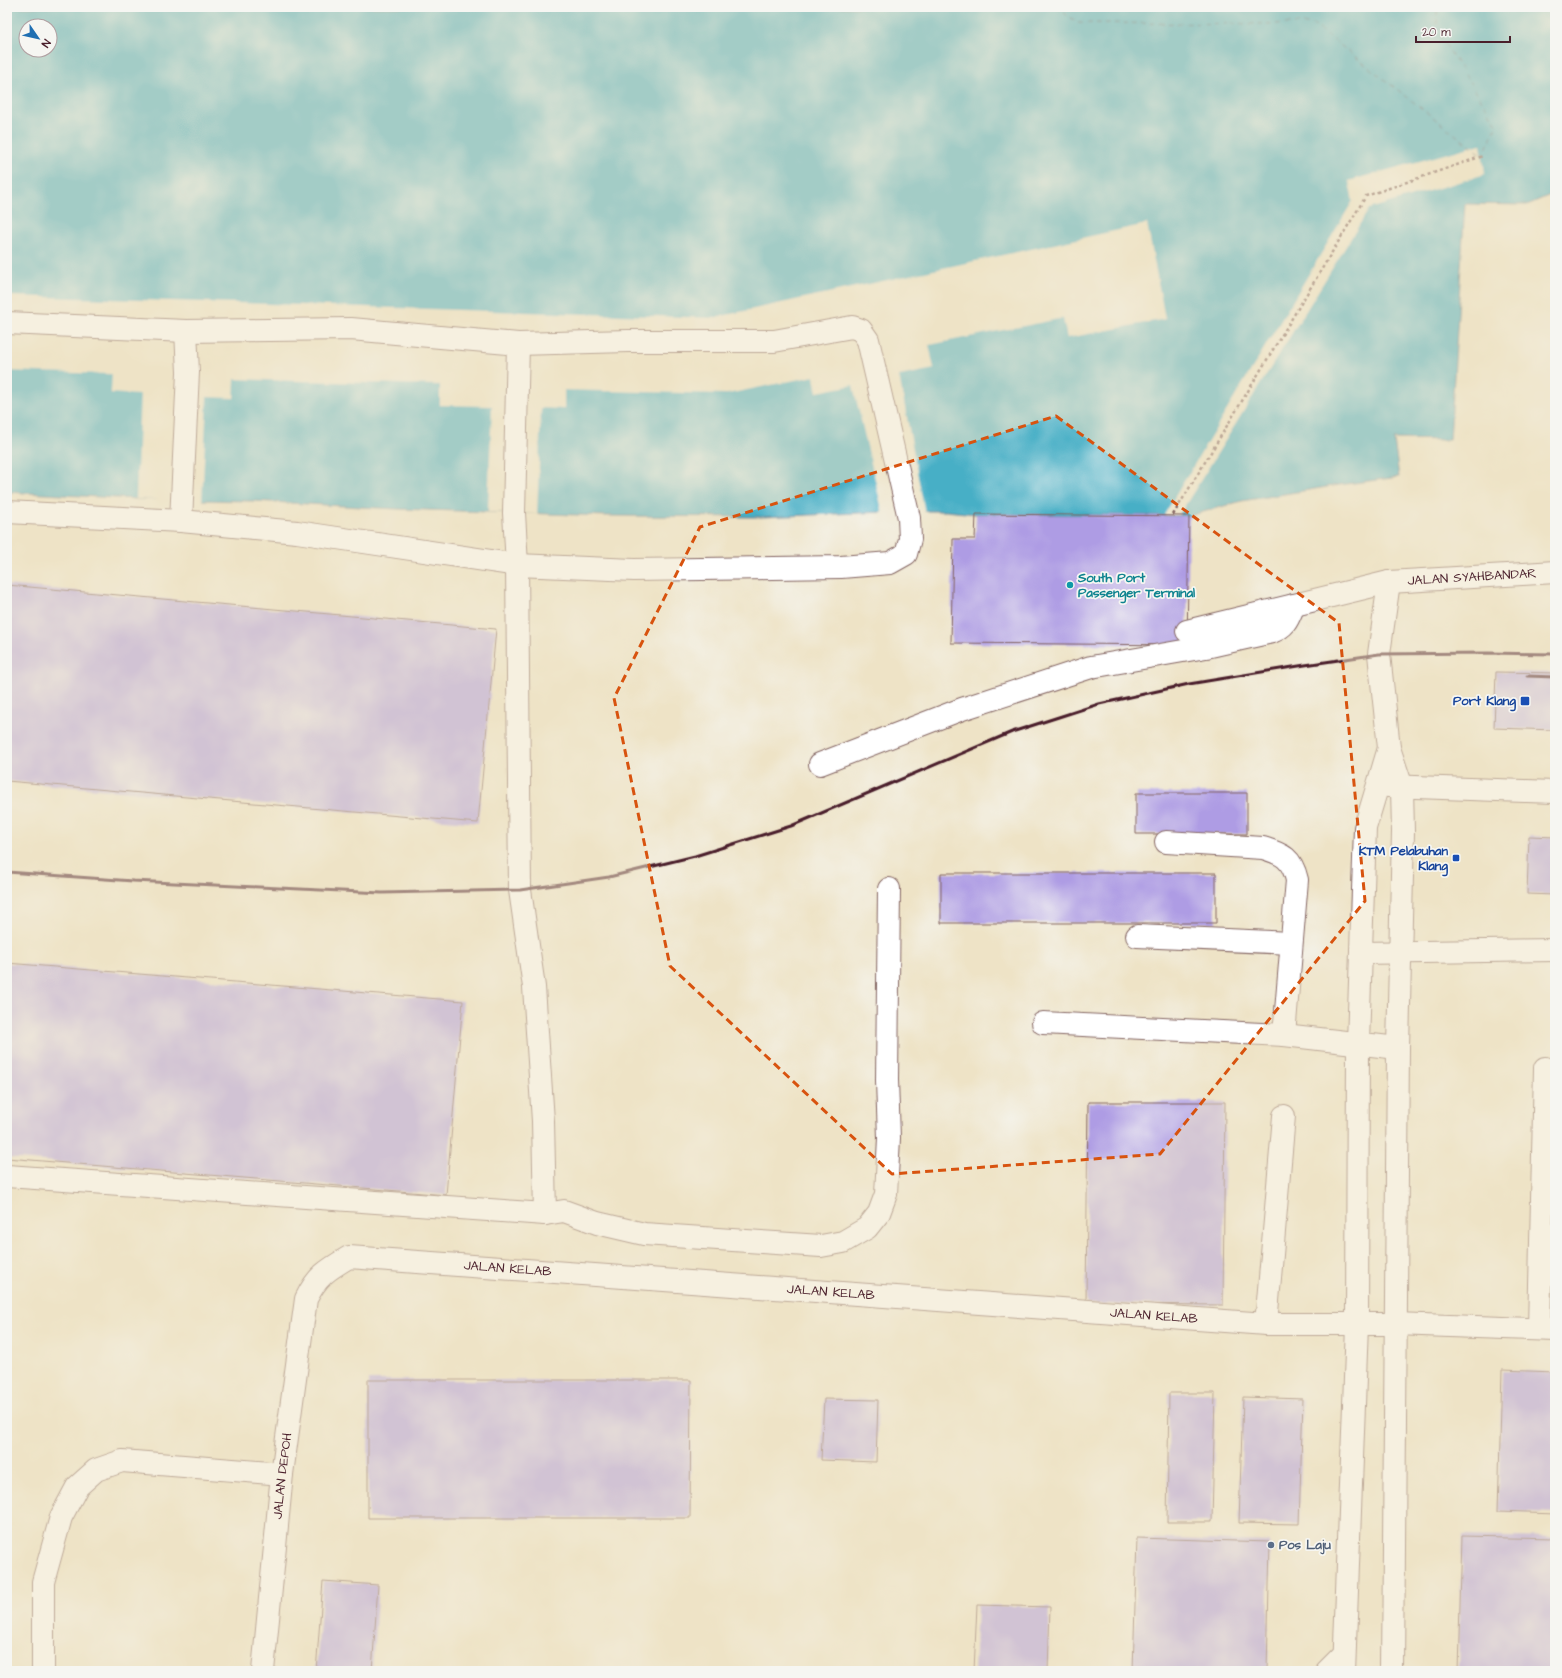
<svg xmlns="http://www.w3.org/2000/svg" width="1562" height="1678" viewBox="0 0 1562 1678" font-family="'Architects Daughter',sans-serif">
<style>
.water{fill:#47afc6;stroke:#486778;fill-rule:evenodd}
.pier{fill:#eee3c6}
.lines{fill:none;stroke-linecap:round;stroke-linejoin:round}
.ferry{stroke:#495969;stroke-width:1;stroke-dasharray:5 4;stroke-linecap:butt}
.building{fill:#ae9ce4}
.minor-casing{stroke:#836461;stroke-width:24}
.path{stroke:#836461;stroke-width:2.5;stroke-dasharray:3 3;stroke-linecap:butt}
.minor{stroke:#fff;stroke-width:22}
.rail{stroke:#4a1f2b;stroke-width:3}
.marked{fill:none;stroke:#d8530f;stroke-width:3;stroke-dasharray:8 5;stroke-linejoin:round}
.culture-dot{fill:#0f9aa8;stroke:#f6f6f2;stroke-width:1.5}
.transit-dot{fill:#1a4fb4;stroke:#f6f6f2;stroke-width:1.5}
.service-dot{fill:#5c6f8a;stroke:#f6f6f2;stroke-width:1.5}
.labels{text-anchor:middle;dominant-baseline:central;stroke-width:3.5;stroke-linejoin:round;paint-order:stroke}
.street-label{font-size:13px;fill:#4a1f2b;stroke:#f6f6f2}
.culture-label{font-size:13px;font-weight:bold;fill:#0d838f;stroke:#f6f6f2;text-anchor:start}
.transit-label{font-size:13px;font-weight:bold;fill:#164399;stroke:#f6f6f2;text-anchor:end}
.service-label{font-size:13px;font-weight:bold;fill:#4e5e75;stroke:#f6f6f2;text-anchor:start}
</style>
<rect width="100%" height="100%" fill="#f6f6f2"/>
<filter id="ink" filterUnits="userSpaceOnUse"><feTurbulence type="fractalNoise" baseFrequency=".025" numOctaves="2"/><feDisplacementMap in="SourceGraphic" scale="8" xChannelSelector="R" yChannelSelector="G"/><feConvolveMatrix kernelMatrix="1 2 1 2 8 2 1 2 1" color-interpolation-filters="sRGB"/></filter>
<filter id="wash" filterUnits="userSpaceOnUse"><feTurbulence type="fractalNoise" baseFrequency=".012" numOctaves="4" result="noise"/><feDisplacementMap in="SourceGraphic" scale="16" xChannelSelector="R" yChannelSelector="G"/><feGaussianBlur stdDeviation="0.9" result="paint"/><feColorMatrix in="noise" values="0 0 0 0 0 0 0 0 0 0 0 0 0 0 0 0 0 1.4 0 .05"/><feComposite in="paint" operator="in"/></filter>
<g filter="url(#wash)">
<rect width="100%" height="100%" fill="#eee3c6"/>
<path class="water" d="M7,7h1548v186l-28,12 -62,-1 -15,236 -56,-1 5,38 -60,8 -97,16 -53,15 -213,-2 -30,-3h-38l-147,6 -154,-1 -210,-7 -144,-8 -117,-2 -129,-7zM26,26h24v24h-24z"/>
<path class="pier" d="M1481,144l4,30 -116,35 -190,306h-15l189,-314 -4,-20z
M1147,224l18,95 -98,19 -4,-20 -134,27 5,24 -35,7 26,137 -42,1 -30,-129 -36,7 -3,-16 -87,18 -163,-4v19l-23,-1 -4,106 -49,-2 4,-106 -52,-1v-20l-205,-6 -1,19 -27,-1 -5,104h-20l-46,-2 4,-104 -29,-2 1,-19 -105,-3v-75l706,22z"/>
<g class="lines">
<path class="ferry" d="M1056,7l22,16 235,1 170,132 14,-32 -60,-92v-25"/>
</g>
<g id="blocks">
<path class="building" d="M976,514l213,2 -2,129 -236,-2 2,-104h22z
M7,585l489,44 -18,194 -471,-42z
M1496,672l59,1v57l-61,-2z
M1136,793h111v41h-111z
M1529,836l26,1v58l-28,-1z
M941,873h275v50h-275z
M7,963l456,38 -17,194 -439,-37z
M1088,1102h137l-2,203 -137,-1z
M1502,1370l53,2v141l-57,-2z
M368,1380h323l-1,138h-322z
M1169,1393h46l-3,129h-45z
M1243,1397l60,2 -4,125 -60,-1z
M824,1399l54,1 -2,62 -55,-2z
M1462,1536l93,2v133h-97z
M1137,1538l133,4 -3,129h-134z
M323,1581l55,4 -6,86h-56z
M977,1605l73,2 -2,64h-74z"/>
</g>
</g>
<g filter="url(#ink)">
<use href="#blocks" fill-opacity="0" stroke="#836461" stroke-width="1"/>
<g class="lines">
<defs>
<g id="minor">
<path d="M7,323l179,8 165,-2 167,15 -4,169 3,52 3,325 14,97 9,134 2,93 -538,-38"/>
<path d="M7,512l174,9 116,11 220,33 117,5 207,-3 49,-4 16,-9 4,-15 -1,-21 -41,-178 -7,-10 -9,-3 -78,14h-146l-110,3"/>
<path d="M181,521l7,-149 -2,-41"/>
<path d="M1389,582l-10,72 10,94 13,39 1,45 -5,216 -5,623"/>
<path id="s1" d="M1187,631l202,-49 166,-10"/>
<path d="M820,764l142,-55 129,-42 115,-20 66,-15c15,-6 16,-13 22,-27"/>
<path d="M1388,786l167,6"/>
<path d="M1166,842l97,6c20,6 29,10 34,32l-13,155"/>
<path d="M1137,936l154,7"/>
<path d="M1361,953l194,-3"/>
<path d="M1043,1023l241,12 114,13"/>
<path d="M545,1214l19,-3 33,12 47,11 177,12 22,-4 24,-14 12,-15 7,-19 3,-56 -2,-58 2,-191"/>
<path d="M1266,1324l18,-208"/>
<path d="M1539,1329l6,-261"/>
<path d="M43,1671v-89l18,-65 16,-30 19,-17 26,-9 160,13"/>
<path id="s2" d="M263,1671l19,-197 24,-175c11,-23 21,-29 43,-42l917,67h129l160,6"/>
<path d="M1327,1671l17,-17"/>
<path d="M1344,1671l13,-346 1,-282 7,-215 24,-80"/>
</g>
</defs>
<use href="#minor" class="minor-casing"/>
<path class="path" d="M1173,515l193,-319 117,-40"/>
<use href="#minor" class="minor"/>
<path class="rail" d="M1527,676l28,1
M7,872l126,9 249,12 138,-3 89,-13 86,-21 96,-30 221,-94 87,-28 90,-20 116,-19 74,-11 109,-1 67,1"/>
</g>
</g>
<path d="M0 0H1562V1678H0ZM1056,416l283,207 26,278 -205,253 -268,20 -222,-208 -56,-268 86,-171z" fill="#eee3c6" fill-opacity=".55" fill-rule="evenodd"/>
<path class="marked" d="M1056,416l283,207 26,278 -205,253 -268,20 -222,-208 -56,-268 86,-171z"/>
<circle class="culture-dot" cx="1070" cy="585" r="4"/>
<g class="transit-dot">
<rect x="1520" y="696" width="10" height="10" rx="2"/>
<rect x="1452" y="854" width="8" height="8" rx="2"/>
</g>
<circle class="service-dot" cx="1271" cy="1545" r="4"/>
<g class="labels">
<g class="street-label">
<text stroke="none"><textPath href="#s1" startOffset="291">JALAN SYAHBANDAR</textPath></text>
<text stroke="none"><textPath href="#s2" startOffset="595">JALAN KELAB</textPath></text>
<text stroke="none"><textPath href="#s2" startOffset="919">JALAN KELAB</textPath></text>
<text stroke="none"><textPath href="#s2" startOffset="1243">JALAN KELAB</textPath></text>
<text stroke="none"><textPath href="#s2" startOffset="196">JALAN DEPOH</textPath></text>
</g>
<g class="culture-label">
<text x="1078" y="578">South Port<tspan x="1078" dy="15">Passenger Terminal</tspan></text>
</g>
<g class="transit-label">
<text x="1516" y="701">Port Klang</text>
<text x="1448" y="851">KTM Pelabuhan<tspan x="1448" dy="15">Klang</tspan></text>
</g>
<g class="service-label">
<text x="1279" y="1545">Pos Laju</text>
</g>
</g>
<rect width="1562" height="1678" fill="none" stroke="#f6f6f2" stroke-width="24"/>
<g transform="translate(38 38) rotate(124)"><circle r="19" fill="#f6f6f2" stroke="#b1a0a2"/>
<path d="M0-3L7 15L0 10L-7 15Z" fill="#1f6fb2"/>
<text y="-6" font-size="11" font-weight="bold" text-anchor="middle" fill="#4a1f2b">N</text>
</g>
<path d="M1416 36v6h94v-6" fill="none" stroke="#4a1f2b" stroke-width="2"/>
<text x="1422" y="36" font-size="12" fill="#4a1f2b" stroke="#f6f6f2" stroke-width="3" paint-order="stroke">20 m</text>
</svg>
